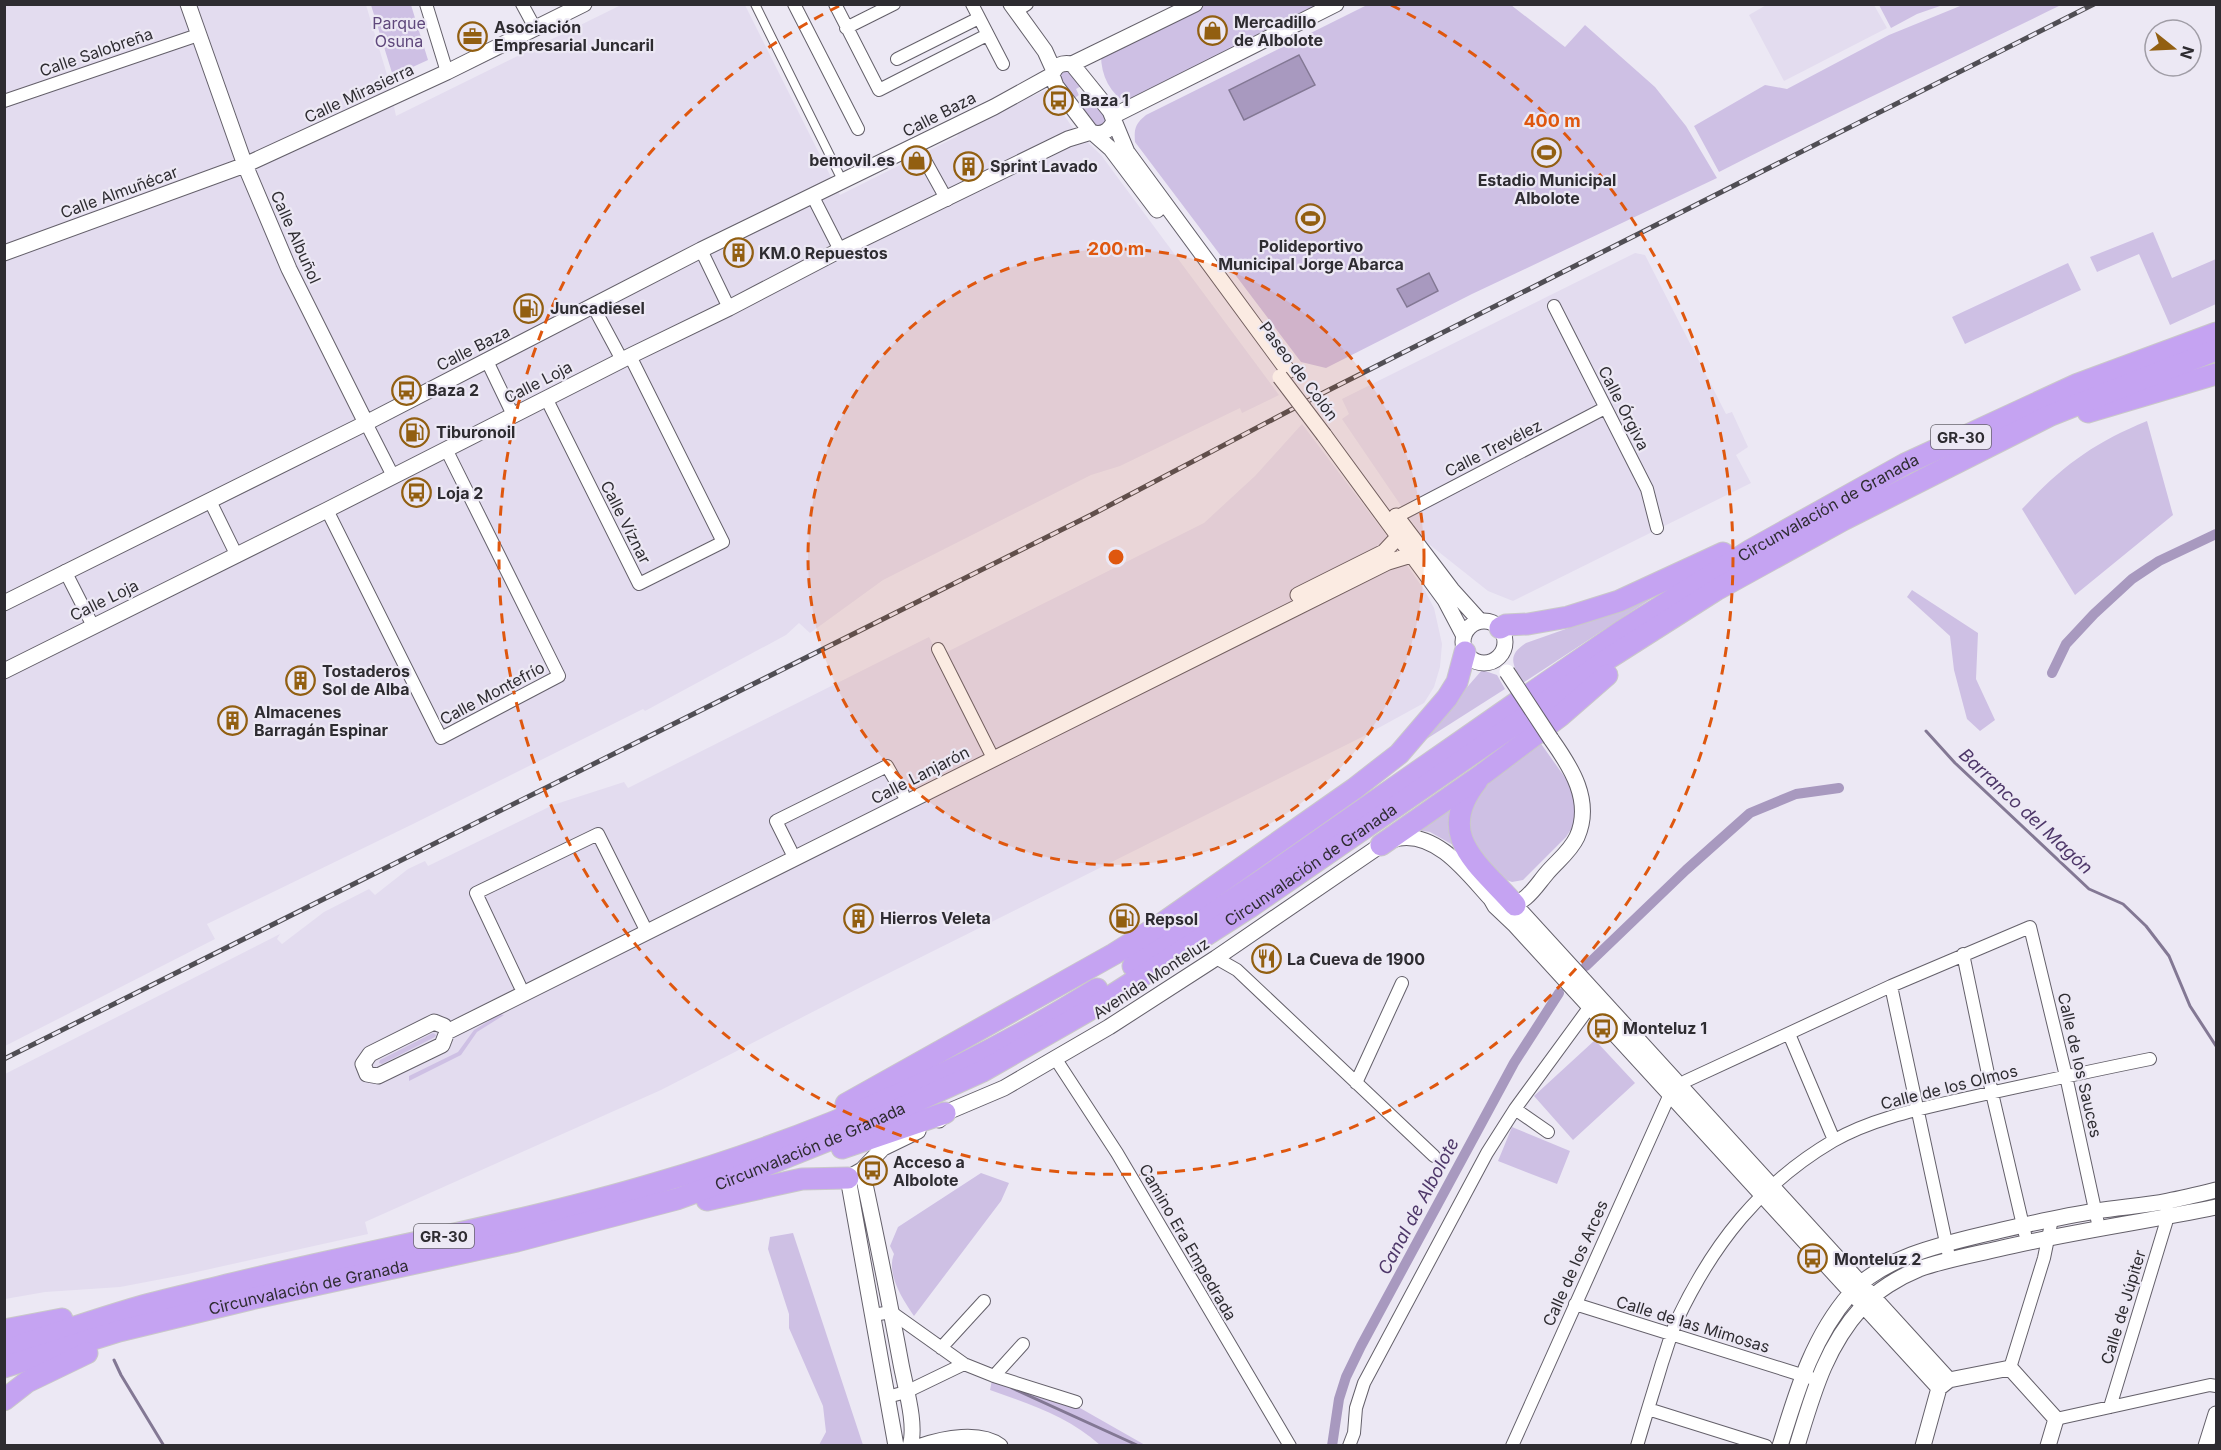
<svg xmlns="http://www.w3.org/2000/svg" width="2221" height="1450" viewBox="0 0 2221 1450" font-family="Inter,sans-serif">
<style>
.built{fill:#e3dcef}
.green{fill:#cec0e4}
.water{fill:#a899bf;stroke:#837894;stroke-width:1.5}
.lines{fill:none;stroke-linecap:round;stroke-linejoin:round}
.stream{stroke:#837894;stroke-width:3}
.canal{stroke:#a899bf;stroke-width:10}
.pedestrian-casing{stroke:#64606a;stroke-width:10}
.minor-casing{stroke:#64606a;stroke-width:14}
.tertiary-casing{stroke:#64606a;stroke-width:17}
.motorway-casing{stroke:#c9c8c9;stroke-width:23}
.pedestrian{stroke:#fff;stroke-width:8}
.minor{stroke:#fff;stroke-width:12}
.tertiary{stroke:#fff;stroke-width:15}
.motorway{stroke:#c5a3f2;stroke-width:21}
.rail-casing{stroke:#504e54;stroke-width:5}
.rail{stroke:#ece8f4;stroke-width:3;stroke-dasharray:9;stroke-linecap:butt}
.tertiary-bridge-casing{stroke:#64606a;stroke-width:17;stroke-linecap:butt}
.tertiary-bridge{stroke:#fff;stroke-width:15}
.ring{fill:none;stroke:#df570e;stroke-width:3;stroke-dasharray:10 8}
.labels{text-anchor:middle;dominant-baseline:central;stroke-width:4.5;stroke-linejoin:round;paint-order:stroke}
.shield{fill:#ece8f4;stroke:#67646c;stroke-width:1.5}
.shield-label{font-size:15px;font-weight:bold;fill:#2e2c31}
.poi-label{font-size:16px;font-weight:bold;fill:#2e2c31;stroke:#ece8f4;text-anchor:start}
.park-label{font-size:16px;fill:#5f487c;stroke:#ece8f4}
.street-label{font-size:16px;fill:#2e2c31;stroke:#ece8f4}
.water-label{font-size:18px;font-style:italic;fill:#4e3769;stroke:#ece8f4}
.centre{fill:#df570e;stroke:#ece8f4;stroke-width:3}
.ring-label{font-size:18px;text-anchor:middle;font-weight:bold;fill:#df570e;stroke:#ece8f4;stroke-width:4.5;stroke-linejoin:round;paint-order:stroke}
</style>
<rect width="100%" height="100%" fill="#ece8f4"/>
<path class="built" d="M1768,4l106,1 13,23 -103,53 -35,-66z
M5,5h361l22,73 8,38 225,-111h124l95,190 118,-59 -2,-5 75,-38 2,3 13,-6 27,38 28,27 178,240 -37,18 -2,-5 -120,58 -29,9 -208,105 -73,53 -11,-10 -13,12 -141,76 -2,-2 -228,114 -208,101 8,15 -210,107z
M1635,253l10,2 81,159 6,-2 16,35 -12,8 15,28 -238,118 -25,-10 -63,-50 -83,-122 7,-5 -7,-15z
M1302,424l79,104 44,63 9,17 8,36 -2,23 -6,20 -10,16 -62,34 -499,249 -202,104 -296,132 3,12 -185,41 -63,12 -75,5 -40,7v-225l275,-140 -3,5 5,5 42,-32 45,-23 6,6 33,-26 17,-8 3,5 125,-61 71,-23 4,6 301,-151 10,19 265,-133 51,-47z"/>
<path class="green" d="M1965,4l96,1c-114,56 -229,109 -342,167l-25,-46 71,-41 22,4 102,-54z
M371,5h40l17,55 -35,16z
M1202,5h126l-200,100c-18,-12 -27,-29 -27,-50z
M1367,5h144l54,42 20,-22 70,62 31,39 31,52 -245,116 -146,74 -25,-6 -166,-220c-1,-13 0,-18 11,-27z
M1879,5h64l-26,9 -26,14z
M1068,70l15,15 -7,4 3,6 -6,4 -14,-19 3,-9z
M1092,97c6,8 14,16 13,26l-8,5 -18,-21z
M2153,232l19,46 44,-19v45l-46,21 -31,-71 -42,18 -7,-15z
M2068,263l13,27 -116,54 -13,-27z
M2147,421l26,94 -98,80 -53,-86c39,-42 71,-66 125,-88z
M1912,590l66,43 -2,46 19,41 -15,11 -13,-12 -13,-49 -4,-34 -43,-39z
M1663,591l-140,92c-10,-18 -17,-27 3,-40l88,-31z
M1482,670l15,5 8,14 -88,56z
M1539,741l30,42 6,15 1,14 -3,14 -7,11 -43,43 -11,2 -8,-3 -28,-30 -7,-14 -1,-24 23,-36z
M1453,803c-4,15 -4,27 0,42l-23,-13 -13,-2z
M500,1014l4,1 -27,17 -16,23 -52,26v-5l49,-24 16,-22z
M433,1033l3,2 -1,2 -53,27 -3,-1 1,-3z
M1595,1040l40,43 -62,57 -39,-44z
M1512,1127l58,24 -13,33 -59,-23z
M981,1173l28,10 -8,18 -87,115c-11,-16 -28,-42 -20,-62l-4,-8 8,-19z
M793,1233l70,212h-44l7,-13 -3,-26 -34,-78v-14l-21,-65 2,-12z
M992,1380l88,28 65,37h-45c-31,-28 -71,-41 -110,-55z"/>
<path class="water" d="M1299,55l16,30 -71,35 -15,-30z
M1429,273l9,18 -31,16 -10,-18z"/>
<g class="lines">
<path class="stream" d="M1926,731l29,32 134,126 34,15 23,22 23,30 21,50 26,40
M114,1360l7,15 43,71
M1012,1388l127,58"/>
<path class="canal" d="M2052,673l14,-29 28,-30 38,-35 27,-18 57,-27
M1586,966l100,-96 64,-57 46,-19 43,-6
M1332,1446l7,-47 7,-22 15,-31 153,-283 45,-70"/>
<defs>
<path id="pedestrian" d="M755,4l88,178"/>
<path id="minor" d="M426,4l21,68
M522,4l13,24
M794,4l64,125
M835,4l44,86 108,-55
M972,4l31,60
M1016,11l11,-7
M846,28l48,-24
M897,59l82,-41
M4,101l194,-66
M917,146l30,54
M813,197l27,53
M701,250l28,58
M593,306l29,54
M1554,306l93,183 10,39
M487,361l26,54
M546,398l93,186 84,-42 -93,-186
M366,423l27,53
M210,501l27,55
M327,510l114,228 118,-62 -113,-227
M1396,517l209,-109
M65,571l28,55
M938,649l52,103
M791,851l-15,-30 111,-55 16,28
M1963,954l29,139 33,141
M1216,958l21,12 197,186
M520,986l-44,-93 122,-59 49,98
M1891,986l57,266
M1789,1034l45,106
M1055,1058l62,95 173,293
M1356,1083l46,-100
M1515,1109l33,23
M1575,1304l236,74
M873,1315l18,-3 73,52 30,12 82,26
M941,1348l43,-47
M2010,1368l34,-110 8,-39
M994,1376l29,-32
M887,1397l19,-5 58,-28
M2110,1407l56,-184 1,-14
M1648,1409l118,37
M2056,1419l154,-34 6,1
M1349,1446l5,-13 2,-25 8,-25 123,-230 28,-44 79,-108
M1512,1446l158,-352 16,-13 205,-95 139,-59 36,149 33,152
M1637,1446c8,-28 17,-56 25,-83 5,-14 9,-30 15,-43 36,-76 83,-136 156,-179 42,-24 92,-33 139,-44 59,-13 118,-26 178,-38"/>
<path id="tertiary" d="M188,4l57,161 44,104 77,154
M1011,4l34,47 9,20
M1072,64l123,-60
M1113,116l223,-112
M1113,123c-4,8 -12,13 -22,9l-35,-46 -4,-11c3,-10 10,-13 20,-11l38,47 17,41 161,219
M1094,134l17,15 46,61
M4,253l241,-88 202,-93 137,-68
M1324,435l121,165 19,36
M1396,516l56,74 28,31
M1298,595l86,-43 14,-15
M4,603l362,-180 335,-173 293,-143 58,-32
M1463 642a21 21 0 1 1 42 0a21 21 0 1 1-42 0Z
M4,671l323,-161 303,-154 99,-48 111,-58 228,-111 23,-7
M1505,905c21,0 30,-18 42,-32 10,-12 23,-21 30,-36 16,-36 -6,-70 -26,-98
M1515,905l434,475
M447,1032l-3,-6 -10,-4 -64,32 -7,10 4,10 11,2 64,-31 5,-13 941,-470 23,-7
M939,1120l6,-7 59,-25 105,-61 107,-69 165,-113c6,-3 12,-6 18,-7 39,-6 69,36 92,61l4,7 19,18 425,464
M862,1170c14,65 27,129 39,194 4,22 16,61 9,82
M896,1446l-48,-268 14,-8 21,-22 35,-17
M921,1446c23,-8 59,-15 79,0
M1780,1446c17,-55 32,-108 70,-152 35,-40 103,-52 152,-64 31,-7 62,-14 94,-19 24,-4 48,-5 72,-10 16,-3 32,-7 48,-11
M1797,1446c16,-52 28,-98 65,-139 14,-16 37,-30 57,-38 25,-9 53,-14 79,-20 72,-17 146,-27 218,-42
M1923,1446l16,-58 10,-8 61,-12 46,51 -8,27
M2206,1446l10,-32"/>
<g id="motorway">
<path d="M2088,412l128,-38"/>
<path d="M1500,628l6,-3 22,-1 40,-7 51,-16 104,-48"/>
<path id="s1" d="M1530,694l92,-63 129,-81 154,-86 173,-80 138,-51"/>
<path d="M1539,707l67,-47 110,-70 127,-70 208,-105 165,-65"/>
<path d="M1477,781c-44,55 3,84 38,124"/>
<path d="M1381,845l102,-71 77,-58 47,-41"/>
<path d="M1133,966l126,-84 257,-179"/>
<path d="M846,1104l268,-150 46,-29 194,-136 45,-35 48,-56 10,-16 8,-30"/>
<path d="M842,1148l103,-35"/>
<path d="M707,1200l95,-21 46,-1"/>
<path d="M4,1330l58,-11"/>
<path d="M4,1351c43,-15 85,-29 128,-42 31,-9 64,-16 95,-24 143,-35 289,-60 430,-102 154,-45 303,-109 440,-194"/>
<path id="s2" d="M4,1367l115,-36 132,-32 266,-58 160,-42 55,-20 112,-45 139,-63 103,-59 164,-105 274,-189"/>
<path d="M4,1400l23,-18 60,-29"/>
</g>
</defs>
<use href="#pedestrian" class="pedestrian-casing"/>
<use href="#minor" class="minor-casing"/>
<use href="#tertiary" class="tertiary-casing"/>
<use href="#motorway" class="motorway-casing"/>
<use href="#pedestrian" class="pedestrian"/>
<use href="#minor" class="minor"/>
<use href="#tertiary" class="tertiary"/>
<use href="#motorway" class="motorway"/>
<defs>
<path id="rail" d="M4,1059l1087,-544 230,-121 773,-390"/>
</defs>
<use href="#rail" class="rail-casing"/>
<use href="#rail" class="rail"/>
<defs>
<path id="tertiary-bridge" d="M1280,377l44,58
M1507,672l44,67"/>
</defs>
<use href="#tertiary-bridge" class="tertiary-bridge-casing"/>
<use href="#tertiary-bridge" class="tertiary-bridge"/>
</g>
<circle cx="1116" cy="557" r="308" fill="#df570e" fill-opacity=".12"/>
<g class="ring">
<circle cx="1116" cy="557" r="308"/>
<path d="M1391 5A617 617 0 1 1 841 5"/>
</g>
<defs>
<symbol id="shop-ring" viewBox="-11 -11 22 22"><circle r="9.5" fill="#ece8f4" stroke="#925f11" stroke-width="1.5"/><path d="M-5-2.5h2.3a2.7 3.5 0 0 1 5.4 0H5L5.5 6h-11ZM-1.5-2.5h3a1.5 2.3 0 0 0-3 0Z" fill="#925f11"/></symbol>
<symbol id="office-ring" viewBox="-11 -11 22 22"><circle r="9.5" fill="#ece8f4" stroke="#925f11" stroke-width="1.5"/><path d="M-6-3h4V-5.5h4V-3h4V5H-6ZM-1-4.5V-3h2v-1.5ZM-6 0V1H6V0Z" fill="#925f11"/></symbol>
<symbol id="bus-ring" viewBox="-11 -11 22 22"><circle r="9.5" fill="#ece8f4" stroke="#925f11" stroke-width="1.5"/><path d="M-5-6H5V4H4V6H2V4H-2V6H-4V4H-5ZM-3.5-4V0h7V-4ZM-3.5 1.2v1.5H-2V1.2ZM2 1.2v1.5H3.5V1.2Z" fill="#925f11"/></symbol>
<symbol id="stadium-ring" viewBox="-11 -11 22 22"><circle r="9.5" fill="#ece8f4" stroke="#925f11" stroke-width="1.5"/><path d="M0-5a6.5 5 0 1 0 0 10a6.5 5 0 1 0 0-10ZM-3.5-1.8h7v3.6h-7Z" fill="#925f11"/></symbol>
<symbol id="building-ring" viewBox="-11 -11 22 22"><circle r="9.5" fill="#ece8f4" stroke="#925f11" stroke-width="1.5"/><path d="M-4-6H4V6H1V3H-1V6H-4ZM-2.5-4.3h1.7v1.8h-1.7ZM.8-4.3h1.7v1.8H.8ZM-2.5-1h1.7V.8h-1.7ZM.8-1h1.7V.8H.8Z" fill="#925f11"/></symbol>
<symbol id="fuel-ring" viewBox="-11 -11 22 22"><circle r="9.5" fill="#ece8f4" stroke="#925f11" stroke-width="1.5"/><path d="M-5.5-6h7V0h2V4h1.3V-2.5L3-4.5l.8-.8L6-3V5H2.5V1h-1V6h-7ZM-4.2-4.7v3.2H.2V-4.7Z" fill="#925f11"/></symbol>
<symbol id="restaurant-ring" viewBox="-11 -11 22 22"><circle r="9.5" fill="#ece8f4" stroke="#925f11" stroke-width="1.5"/><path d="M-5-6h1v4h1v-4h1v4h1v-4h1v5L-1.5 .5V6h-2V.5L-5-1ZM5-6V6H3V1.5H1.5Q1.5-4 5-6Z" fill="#925f11"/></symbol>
</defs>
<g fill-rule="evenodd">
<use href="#shop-ring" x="1196" y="14" width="33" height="33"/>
<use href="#office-ring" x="456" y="20" width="33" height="33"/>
<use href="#bus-ring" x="1042" y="84" width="33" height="33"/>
<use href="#stadium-ring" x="1530" y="136" width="33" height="33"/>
<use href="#shop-ring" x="900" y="144" width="33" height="33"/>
<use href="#building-ring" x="952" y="150" width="33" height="33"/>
<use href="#stadium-ring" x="1294" y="202" width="33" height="33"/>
<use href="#building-ring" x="722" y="236" width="33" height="33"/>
<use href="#fuel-ring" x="512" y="292" width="33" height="33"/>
<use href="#bus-ring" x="390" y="374" width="33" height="33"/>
<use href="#fuel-ring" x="398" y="416" width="33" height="33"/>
<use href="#bus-ring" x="400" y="476" width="33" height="33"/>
<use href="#building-ring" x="284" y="664" width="33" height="33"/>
<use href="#building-ring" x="216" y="704" width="33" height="33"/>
<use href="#building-ring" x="842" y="902" width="33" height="33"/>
<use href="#fuel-ring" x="1108" y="902" width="33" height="33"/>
<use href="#restaurant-ring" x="1250" y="942" width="33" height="33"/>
<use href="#bus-ring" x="1586" y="1012" width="33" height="33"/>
<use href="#bus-ring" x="856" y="1154" width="33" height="33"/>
<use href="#bus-ring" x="1796" y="1242" width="33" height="33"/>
</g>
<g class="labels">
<g class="shield">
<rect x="1931" y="425" width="60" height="24" rx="4.5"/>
<rect x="414" y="1224" width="60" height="24" rx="4.5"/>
</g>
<g class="shield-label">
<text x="1961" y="437">GR-30</text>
<text x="444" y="1236">GR-30</text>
</g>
<g class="poi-label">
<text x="1234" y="22">Mercadillo<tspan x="1234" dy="18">de Albolote</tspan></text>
<text x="494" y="27">Asociación<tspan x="494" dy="18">Empresarial Juncaril</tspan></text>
<text x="1080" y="100">Baza 1</text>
<text x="895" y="160" text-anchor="end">bemovil.es</text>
<text x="990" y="166">Sprint Lavado</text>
<text x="1547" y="180" text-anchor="middle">Estadio Municipal<tspan x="1547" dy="18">Albolote</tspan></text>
<text x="1311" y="246" text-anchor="middle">Polideportivo<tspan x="1311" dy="18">Municipal Jorge Abarca</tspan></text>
<text x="759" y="253">KM.0 Repuestos</text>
<text x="550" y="308">Juncadiesel</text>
<text x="427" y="390">Baza 2</text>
<text x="436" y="432">Tiburonoil</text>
<text x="437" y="493">Loja 2</text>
<text x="322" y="671">Tostaderos<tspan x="322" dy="18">Sol de Alba</tspan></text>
<text x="254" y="712">Almacenes<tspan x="254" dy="18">Barragán Espinar</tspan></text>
<text x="880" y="918">Hierros Veleta</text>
<text x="1145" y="919">Repsol</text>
<text x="1287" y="959">La Cueva de 1900</text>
<text x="1623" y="1028">Monteluz 1</text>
<text x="893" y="1162">Acceso a<tspan x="893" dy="18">Albolote</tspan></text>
<text x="1834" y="1259">Monteluz 2</text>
</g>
<g class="park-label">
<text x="399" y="23">Parque<tspan x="399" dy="18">Osuna</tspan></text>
</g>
<g class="street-label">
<text transform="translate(96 52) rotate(-19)">Calle Salobreña</text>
<text transform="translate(359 93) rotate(-25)">Calle Mirasierra</text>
<text transform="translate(939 114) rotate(-27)">Calle Baza</text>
<text transform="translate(119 192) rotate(-20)">Calle Almuñécar</text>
<text transform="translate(296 237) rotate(66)">Calle Albuñol</text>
<text transform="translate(473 348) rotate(-27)">Calle Baza</text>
<text transform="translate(1299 371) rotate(53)">Paseo de Colón</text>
<text transform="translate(538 382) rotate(-27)">Calle Loja</text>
<text transform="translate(1624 408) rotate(63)">Calle Órgiva</text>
<text transform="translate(1493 448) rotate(-27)">Calle Trevélez</text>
<text stroke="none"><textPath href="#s1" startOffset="352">Circunvalación de Granada</textPath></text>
<text transform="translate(626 522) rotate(63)">Calle Víznar</text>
<text transform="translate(104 600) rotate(-26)">Calle Loja</text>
<text transform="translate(492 693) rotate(-28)">Calle Montefrío</text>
<text transform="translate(920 775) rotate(-27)">Calle Lanjarón</text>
<text stroke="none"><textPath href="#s2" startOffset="1413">Circunvalación de Granada</textPath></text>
<text transform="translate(1151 978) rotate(-33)">Avenida Monteluz</text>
<text transform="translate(2080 1065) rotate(77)">Calle de los Sauces</text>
<text transform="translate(1949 1087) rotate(-14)">Calle de los Olmos</text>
<text stroke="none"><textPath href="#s2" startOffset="837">Circunvalación de Granada</textPath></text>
<text transform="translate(1188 1242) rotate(60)">Camino Era Empedrada</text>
<text transform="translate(1575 1263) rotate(-66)">Calle de los Arces</text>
<text stroke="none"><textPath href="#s2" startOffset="315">Circunvalación de Granada</textPath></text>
<text transform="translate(2123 1307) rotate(-73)">Calle de Júpiter</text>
<text transform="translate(1693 1324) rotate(17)">Calle de las Mimosas</text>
</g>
<g class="water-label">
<text transform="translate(2026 811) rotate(43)">Barranco del Magón</text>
<text transform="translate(1418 1206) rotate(-62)">Canal de Albolote</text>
</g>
</g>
<circle cx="1116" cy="557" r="9" class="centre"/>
<g class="ring-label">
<text x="1552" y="127">400 m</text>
<text x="1116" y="255">200 m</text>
</g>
<rect width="2221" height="1450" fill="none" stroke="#2e2c31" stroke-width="12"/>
<g transform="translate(2173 48) rotate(108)"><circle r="28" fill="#ece8f4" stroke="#a09da6" stroke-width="1.5"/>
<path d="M0-4.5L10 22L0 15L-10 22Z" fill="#925f11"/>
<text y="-9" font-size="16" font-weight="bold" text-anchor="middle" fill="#2e2c31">N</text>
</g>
</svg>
